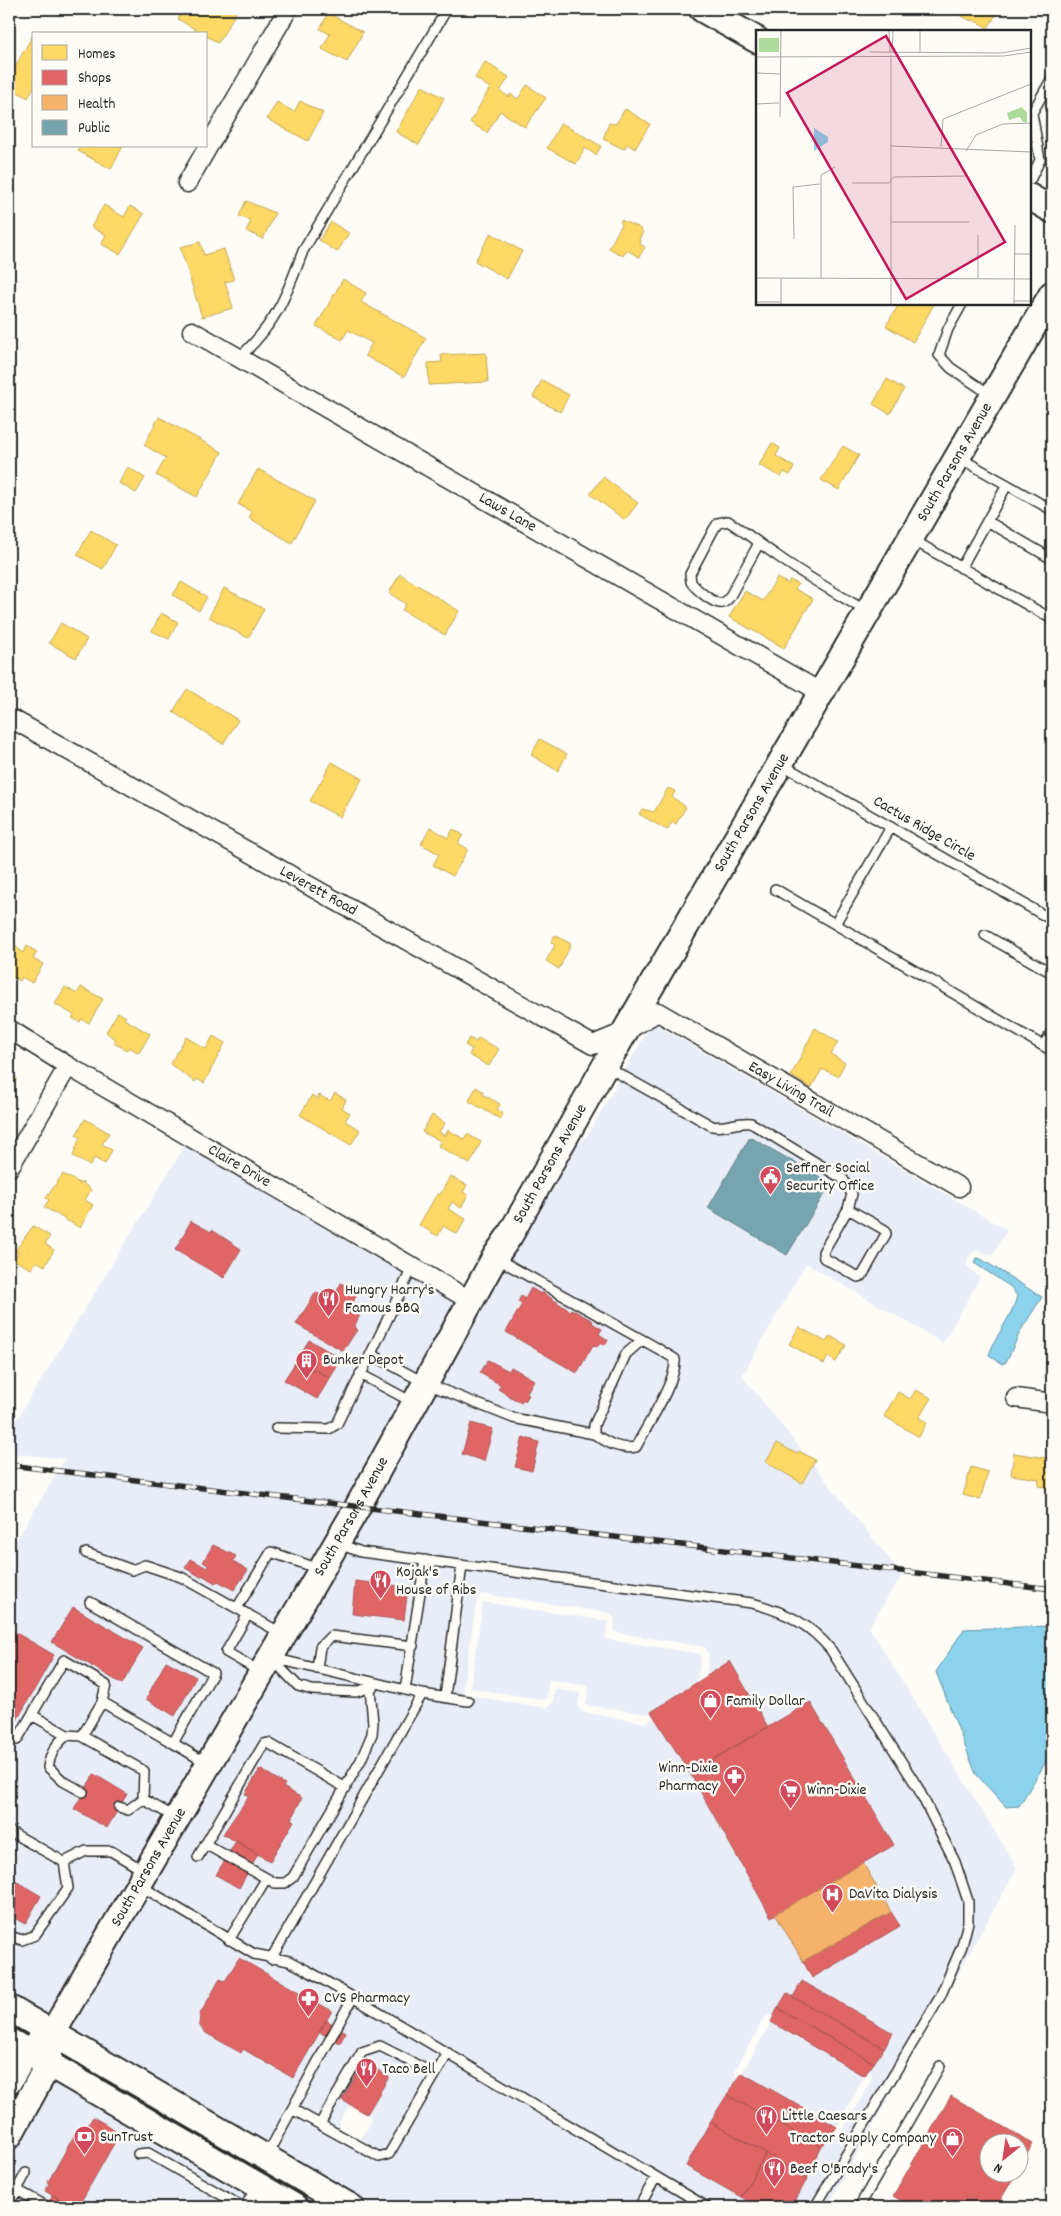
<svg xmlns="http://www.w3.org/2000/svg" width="1061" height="2216" viewBox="0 0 1061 2216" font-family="Dekko,sans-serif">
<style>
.built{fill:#e8edf7;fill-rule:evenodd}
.water{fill:#8bd3ec;stroke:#65909f}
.homes{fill:#ffd966;stroke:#bfa554}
.shops{fill:#e06666;stroke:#aa5454}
.health{fill:#f6b26b;stroke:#b98a58}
.public{fill:#76a5af;stroke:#608087}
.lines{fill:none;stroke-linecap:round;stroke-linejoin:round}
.lane-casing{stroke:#2b2b2b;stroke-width:12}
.street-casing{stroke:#2b2b2b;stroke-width:21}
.secondary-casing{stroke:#2b2b2b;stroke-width:29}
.lane{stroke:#fdfcf7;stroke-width:9}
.street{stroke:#fdfcf7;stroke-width:18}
.secondary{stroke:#fdfcf7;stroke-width:25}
.rail-casing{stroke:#2b2b2b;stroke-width:5.5}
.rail{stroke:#fdfcf7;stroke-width:4;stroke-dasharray:11;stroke-linecap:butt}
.labels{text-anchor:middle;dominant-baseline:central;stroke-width:5;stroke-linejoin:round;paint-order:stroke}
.street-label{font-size:16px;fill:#2b2b2b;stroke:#fdfcf7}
.poi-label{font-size:16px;fill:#2b2b2b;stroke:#fdfcf7;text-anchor:start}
.inset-road{fill:none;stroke:#a9a8a5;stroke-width:1}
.view{fill:#c2185b;fill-opacity:0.15;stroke:#c2185b;stroke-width:2.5}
.inset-edge{fill:none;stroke:#2b2b2b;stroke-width:2.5}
</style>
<rect width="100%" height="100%" fill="#fdfcf7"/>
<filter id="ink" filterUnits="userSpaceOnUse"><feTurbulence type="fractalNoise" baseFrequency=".02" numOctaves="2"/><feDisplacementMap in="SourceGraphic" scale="10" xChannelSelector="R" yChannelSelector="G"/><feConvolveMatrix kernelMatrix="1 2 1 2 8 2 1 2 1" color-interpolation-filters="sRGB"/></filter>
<g filter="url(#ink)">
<path class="built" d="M655,1024l352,206 -15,26 -14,-6 -8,4 -4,11 14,13 -37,65 -137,-80 -64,113 160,199 -33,52 148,241 -190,339h-456l-307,-177 500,-874 23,-20 62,-108zM485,1594l125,19 5,6 -1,13 91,15 4,8 -4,27 -4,6 -55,35 -64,-11 -4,-5 2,-14 -25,-4 -2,14 -7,5 -80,-13 -3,-8 14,-88 3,-4zM770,2014l101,59 1,5 -12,23 -19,32 -9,1 -97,-58 1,-7 28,-51zM352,2106l19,10 -1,8 -7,12 -6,5 -19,-11 1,-8 9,-14z
M185,1146l274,159 -410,716 -40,-25v-443l56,-94 -56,-6v-21z
M483,1602l125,19 -3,18 96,15 -4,27 -49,33 -62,-9 3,-19 -40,-6 -3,20 -76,-12z
M771,2022l93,54 -27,51 -95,-54z
M59,2050l273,157h-18l-253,-146z
M51,2078l224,129h-266v-54z"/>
<path class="water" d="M976,1258l5,1 61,38 -21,33 -15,32 -4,2 -13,-9c7,-21 23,-38 28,-59l-6,-9 -37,-24z
M1052,1626v126l-33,54 -13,1 -30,-33 -40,-102 28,-43z"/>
<path class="homes" d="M184,9h54l-20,34 -40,-24z
M948,9h46l4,2 -10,17 -16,-9 -1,2z
M328,13l35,19 -16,30 -25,-13 8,-15 -10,-5z
M34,33v54l-6,11 -19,-11v-9z
M485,62l24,15 -9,14 9,6 1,-3 8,5 9,-14 19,13 -21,29 -25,-16 -13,22 -17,-11 20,-34 -15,-10z
M422,86l22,12 -25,47 -23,-13z
M300,101l23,12 -15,28 -41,-22 10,-17 17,10z
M625,109l25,15 -15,25 -8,-5 -3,5 -21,-10 6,-16 7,1z
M561,123l40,23 -5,9 -11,-7 -9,16 -29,-16z
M80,146h43l-12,23 -33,-18z
M246,201l29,12 -12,26 -17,-8 5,-10 -12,-5z
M104,205l20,12 6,-11 14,8 -24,40 -19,-10 5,-9 -15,-8z
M621,220l13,6h3l6,6 -4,7 2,2 -1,3 5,3 -6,10 -12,-7 -4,6 -14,-8 13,-24 -2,-2z
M331,222l18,11 -12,19 -18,-12z
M491,233l31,18 -15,28 -32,-18z
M200,242l4,13 20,-6 10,31 -9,2 8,26 -31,9 -22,-70z
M343,279l23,14 -5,9 65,36 -22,39 -39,-21 7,-13 -24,-13 -6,10 -26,-14z
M899,304h35l-21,38 -27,-16z
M486,353l2,29 -59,3 -1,-22 14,-1 -1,-7z
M887,379l17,10 -14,25 -17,-10z
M542,380l27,15 -9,17 -27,-15z
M159,417l63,35 -25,45 -41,-22 10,-17 -22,-13z
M772,443l8,5 -4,8 18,11 -4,8 -6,-3 -3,5 -22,-12z
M843,446l16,9 -20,35 -18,-10z
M128,467l17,11 -9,15 -17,-10z
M258,469l57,32 -23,42 -43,-25 3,-6 -14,-8z
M603,477l35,26 -13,17 -35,-26z
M91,530l25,15 -13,24 -26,-14z
M400,574l59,37 -14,24 -43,-25 4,-6 -17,-11z
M777,578l11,6 2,-4 8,4 -3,5 18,10 -29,49 -55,-31 16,-26 18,10z
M181,582l26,15 -8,14 -26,-16z
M224,588l40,21 -16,29 -39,-21z
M161,613l17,9 -9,17 -17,-8z
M61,623l26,16 -11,19 -27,-15z
M187,689l51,31 -15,24 -50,-32z
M540,739l27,15 -9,17 -27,-16z
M332,762l30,17 -22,38 -30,-16z
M668,788l7,3 -3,6 14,10 -10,17 -4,-2 -5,8 -28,-16 3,-5 12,3z
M430,827l18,11 5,-9 10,6 -5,8 10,6 -15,27 -20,-11 6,-11 -18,-10z
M555,935l16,9 -12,25 -13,-8 9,-16 -4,-3z
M11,942l12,11 4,-7 10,6 -4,7 10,5 -11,19 -10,-6 -2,4 -11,-6v-30z
M65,987l12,7 4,-7 22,12 -14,24 -8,-4 -1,3 -8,-4 2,-3 -19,-11z
M118,1012l8,5 -2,2 26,15 -11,19 -10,-6 -2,3 -13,-7 2,-3 -10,-8z
M815,1028l23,14 -7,12 14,9 -7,13 -16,-7 -11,19 -20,-12z
M213,1036l12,7 -21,40 -7,-4 -2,3 -25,-18 16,-27 20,12z
M469,1038l7,4 2,-4 21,11 -10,17 -20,-11 3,-6 -7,-4z
M9,1073l8,5 -8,13z
M476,1087l8,5 -2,2 18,10 -3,6 6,3 -3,6 -31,-18z
M335,1093l11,7 -4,8 8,5 -5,8 15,9 -9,15 -51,-30 12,-20 6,4 1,-4 11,6z
M432,1115l13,8 -6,9 6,4 3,-6 16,9 3,-5 14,8 -11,22 -32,-18 3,-5 -19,-9z
M85,1119l24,14 -7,11 10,6 -7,14 -11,-6 -4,8 -17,-10 7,-19 -4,-2z
M63,1174l18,10 1,-2 9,8 -6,10 8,5 -13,23 -36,-21 5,-7 -3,-2z
M450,1176l17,9 -4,7 5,3 -7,13 -9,-6 -4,7 18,10 -9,15 -14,-8 -5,10 -19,-11 18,-31 3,1z
M33,1226l17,10 -5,8 9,6 -9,16 -9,-5 -5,8 -17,-9 4,-8 -3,-1z
M799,1327l27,15 4,-6 16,9 -10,17 -8,-5 -4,7 -35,-20z
M916,1390l15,8 -12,20 8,4 -8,15 -35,-21 14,-24 12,7z
M777,1443l20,11 2,-3 16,9 -13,23 -36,-21z
M1014,1453l38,6v35h-3l1,-6 -12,-2 1,-7 -28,-4z
M971,1467l17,5 -8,28 -17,-5z"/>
<path class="shops" d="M191,1221l20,11 1,-2 29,19 -17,29 -49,-28z
M341,1283l16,10 -5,12 10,6 -8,16 3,3 -14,21 -47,-27 20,-32 15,11z
M531,1288l10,6 1,-2 28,19 1,-2 22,12 -1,2 10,6 -3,5 9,6 -3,5 -5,-3 -3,5 -4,-2 -16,28 -71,-41 16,-28 -4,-2 3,-6 4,3z
M309,1340l33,19 -12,19 -33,-18z
M297,1360l33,18 -13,21 -33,-19z
M488,1360l21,11 2,-4 23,13 -8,14 3,1 -4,6 -2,-2 -2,4 -23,-14 3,-4 -21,-12z
M471,1423l22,6 -9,32 -22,-7z
M523,1437l16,5 -7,29 -17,-4z
M213,1545l23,11 -3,5 15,9 -14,20 -16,-9 -3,2 -13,-8 -1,2 -16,-9 6,-9 16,9 1,-3 -5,-3z
M355,1581l53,6 -4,33 -52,-6z
M73,1607l70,41 -21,36 -70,-42z
M13,1631l41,24 -45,79v-96z
M166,1661l30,16 -21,39 -29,-17z
M730,1661l38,66 -78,46 -39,-61z
M810,1702l84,143 -123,72 -81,-144z
M260,1769l25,15 -2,3 19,11 -11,21 3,2 -24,40 -47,-27 26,-38 -4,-2z
M94,1774l33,20 -20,34 -33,-19z
M236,1841l22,13 -19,34 -23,-13z
M9,1877l32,19 -16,28 -16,-9z
M891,1912l9,14 -88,52 -9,-17z
M239,1958l93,53 -39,67 -50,-29 -2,4 -35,-20 -7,-8 1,-11 20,-35 5,2z
M802,1981l91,52 -9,15 -91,-51z
M787,1993l6,4 91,51 -10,15 -96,-55z
M778,2007v1l96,55 -10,13 -93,-54z
M326,2020l20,12 -6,11 -21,-11z
M364,2062l25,15 -22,37 -25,-14z
M742,2073l95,54 -16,20 -94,-52z
M727,2095l94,52 -14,32 -41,-26 -56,-31z
M951,2096l82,48 -15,25v-25h-30v30h28l-20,33h-84l-19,-11z
M93,2117l27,16 -41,72 -3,-2 -2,4 -29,-16 5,-8 -2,-1 31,-55 6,3z
M710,2122l56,31 -25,44 -55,-31z
M766,2153l41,26 -15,28h-34l-17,-10z
M53,2195l21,12h-28z"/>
<path class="health" d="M863,1863l28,49 -88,49 -28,-47z"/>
<path class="public" d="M750,1137l81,46 -44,72 -79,-47z"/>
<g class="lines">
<defs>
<path id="lane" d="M1030,180l10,-20 -8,-47 20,-35
M962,304l-14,25 -9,26 12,13 40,27
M240,357c36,-34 46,-60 63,-106l144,-242
M958,457l94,53
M987,521l20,-36
M911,539l141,80
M759,543l-30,55c-1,1 -5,5 -6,5 -8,3 -28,-15 -32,-21l-1,-8 24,-45 4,-6 10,-2c17,11 32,23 48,34 29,21 60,38 90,56
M961,568l26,-47 65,38
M781,764l271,156
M775,889l277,162
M835,924l56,-97
M985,935l67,38
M1043,1046l9,-15
M607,1067l105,59c10,3 26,-5 39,-3l92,56 9,15 -4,15 -25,43 1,6 34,19 4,-1 24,-42 -1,-4 -37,-21
M496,1258l161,90 18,11c2,22 -29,68 -39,88 -17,3 -28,-4 -42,-13v-9l32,-71 16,-14
M371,1354l54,29 88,35 81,16
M360,1374l54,29
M276,1428l53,1 8,-5 76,-158
M339,1544l22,8 391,51c33,9 57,20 79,47l87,138 37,74 13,39v21l-6,24 -22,51 -125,210
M86,1553l46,17 13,-5 36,12 100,56
M90,1602l123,71 -40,70 35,21
M237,1608l34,-56 48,17
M248,1614l-22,38 35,20
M271,1658l27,28 14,4 44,2 18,-6
M273,1658l149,36 46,7
M317,1669l3,-22 11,-11 82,10
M405,1690l20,-130
M445,1697l17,-132
M32,1715l35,20 15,1 62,35 -1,28 33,19
M67,1735c-11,9 -16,17 -19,32l15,14 20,11
M82,1736l20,-34
M17,1740l47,-80 42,25 -4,17 71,41
M119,1807l9,3 15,-11
M9,1831l55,31
M205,1844l70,39h10l8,-6 68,-117 11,-26 1,-11 -3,-35
M198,1857l66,-113 4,-1 78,45
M64,1862l22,-11h25l35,21
M141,1886l113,68 35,7 21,11 397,235
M9,1936l13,4 13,-5 33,-47 -4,-26
M229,1940l37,-61
M271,1959l151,-265
M292,2109l87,48 10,-3 59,-101
M320,2124l42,-72 18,-6 55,28
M138,2154l10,-1 95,54
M267,2155l86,-158
M17,2190l31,17
M9,2204l17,-31
M245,2207l12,-21
M639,2207l17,-30
M859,2207l81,-141"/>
<g id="street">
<path d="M187,183l101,-174"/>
<path id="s1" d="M192,331l630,362"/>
<path id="s2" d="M14,720l579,325 31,-13 34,-20 301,175"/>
<path id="s3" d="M9,1029l59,37 403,235"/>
<path d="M9,1168l59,-102"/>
<path d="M1016,1398l36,5"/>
</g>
<g id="secondary">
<path d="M702,9l55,31"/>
<path d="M1030,197l22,13"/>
<path d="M9,2008l342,199"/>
<path d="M9,2041l286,166"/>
<path d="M9,2081l17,-29 13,-9"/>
<path id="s4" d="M9,2136l39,-71 4,-31 305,-526 138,-251 15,-22 95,-169 447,-772"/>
</g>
</defs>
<use href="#lane" class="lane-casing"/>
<use href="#street" class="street-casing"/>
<use href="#secondary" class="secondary-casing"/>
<use href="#lane" class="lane"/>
<use href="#street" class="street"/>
<use href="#secondary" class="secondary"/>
<defs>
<path id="rail" d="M9,1465l1043,124"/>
</defs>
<use href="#rail" class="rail-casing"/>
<use href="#rail" class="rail"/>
</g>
</g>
<defs>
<symbol id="civic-pin" viewBox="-11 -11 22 30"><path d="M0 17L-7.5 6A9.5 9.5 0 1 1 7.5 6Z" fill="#d1495b" stroke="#fdfcf7"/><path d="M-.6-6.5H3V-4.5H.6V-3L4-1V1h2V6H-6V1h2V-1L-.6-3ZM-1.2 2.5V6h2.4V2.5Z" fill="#fff"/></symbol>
<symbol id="restaurant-pin" viewBox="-11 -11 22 30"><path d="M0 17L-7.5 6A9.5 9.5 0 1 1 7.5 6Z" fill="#d1495b" stroke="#fdfcf7"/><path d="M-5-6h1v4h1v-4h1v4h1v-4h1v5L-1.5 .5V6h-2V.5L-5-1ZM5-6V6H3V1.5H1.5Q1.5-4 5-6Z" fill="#fff"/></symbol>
<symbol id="building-pin" viewBox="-11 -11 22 30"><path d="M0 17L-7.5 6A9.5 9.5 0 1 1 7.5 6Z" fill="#d1495b" stroke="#fdfcf7"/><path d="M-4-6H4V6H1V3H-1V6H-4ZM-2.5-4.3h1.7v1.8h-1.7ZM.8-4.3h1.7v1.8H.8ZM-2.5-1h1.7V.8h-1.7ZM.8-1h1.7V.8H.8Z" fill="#fff"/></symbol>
<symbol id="shop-pin" viewBox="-11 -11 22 30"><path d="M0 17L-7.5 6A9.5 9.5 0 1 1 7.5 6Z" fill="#d1495b" stroke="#fdfcf7"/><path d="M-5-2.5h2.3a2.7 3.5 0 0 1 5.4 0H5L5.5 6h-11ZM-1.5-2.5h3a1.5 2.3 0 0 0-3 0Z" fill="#fff"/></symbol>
<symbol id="pharmacy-pin" viewBox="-11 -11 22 30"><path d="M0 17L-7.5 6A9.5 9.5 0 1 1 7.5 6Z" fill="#d1495b" stroke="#fdfcf7"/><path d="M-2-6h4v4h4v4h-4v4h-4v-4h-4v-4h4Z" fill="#fff"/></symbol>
<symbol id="supermarket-pin" viewBox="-11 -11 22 30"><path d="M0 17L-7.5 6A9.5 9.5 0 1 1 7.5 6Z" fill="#d1495b" stroke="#fdfcf7"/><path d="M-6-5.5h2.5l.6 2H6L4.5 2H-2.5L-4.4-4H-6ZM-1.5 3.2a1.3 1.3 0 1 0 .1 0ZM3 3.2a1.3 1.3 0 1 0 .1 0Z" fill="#fff"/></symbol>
<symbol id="hospital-pin" viewBox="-11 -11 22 30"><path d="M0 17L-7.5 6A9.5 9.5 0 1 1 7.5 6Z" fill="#d1495b" stroke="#fdfcf7"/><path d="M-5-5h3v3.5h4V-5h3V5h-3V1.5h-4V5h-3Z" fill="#fff"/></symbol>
<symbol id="bank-pin" viewBox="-11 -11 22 30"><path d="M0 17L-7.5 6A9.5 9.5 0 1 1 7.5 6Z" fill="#d1495b" stroke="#fdfcf7"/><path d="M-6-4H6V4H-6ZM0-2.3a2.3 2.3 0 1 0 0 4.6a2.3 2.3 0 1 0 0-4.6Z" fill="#fff"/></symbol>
</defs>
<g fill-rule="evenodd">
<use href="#civic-pin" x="758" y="1164" width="25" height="34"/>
<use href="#restaurant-pin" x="316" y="1286" width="25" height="34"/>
<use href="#building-pin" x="294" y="1348" width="25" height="34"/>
<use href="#restaurant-pin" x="368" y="1568" width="25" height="34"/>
<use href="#shop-pin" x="698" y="1688" width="25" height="34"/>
<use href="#pharmacy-pin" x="722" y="1764" width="25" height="34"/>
<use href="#supermarket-pin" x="778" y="1778" width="25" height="34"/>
<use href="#hospital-pin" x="820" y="1882" width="25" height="34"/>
<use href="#pharmacy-pin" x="296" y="1986" width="25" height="34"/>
<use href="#restaurant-pin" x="354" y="2056" width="25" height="34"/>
<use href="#restaurant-pin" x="754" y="2104" width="25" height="34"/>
<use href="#bank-pin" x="72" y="2124" width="25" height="34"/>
<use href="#shop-pin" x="940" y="2126" width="25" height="34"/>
<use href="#restaurant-pin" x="762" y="2156" width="25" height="34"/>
</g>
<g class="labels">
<g class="street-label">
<text stroke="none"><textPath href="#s4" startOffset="1925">South Parsons Avenue</textPath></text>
<text stroke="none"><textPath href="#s1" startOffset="364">Laws Lane</textPath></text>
<text stroke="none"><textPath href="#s4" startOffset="1520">South Parsons Avenue</textPath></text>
<text transform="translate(924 829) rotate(30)">Cactus Ridge Circle</text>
<text stroke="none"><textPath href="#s2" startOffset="349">Leverett Road</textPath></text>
<text stroke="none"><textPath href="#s2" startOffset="891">Easy Living Trail</textPath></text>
<text stroke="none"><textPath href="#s4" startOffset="1115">South Parsons Avenue</textPath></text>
<text stroke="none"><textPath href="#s3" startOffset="268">Claire Drive</textPath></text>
<text stroke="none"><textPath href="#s4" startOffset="710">South Parsons Avenue</textPath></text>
<text stroke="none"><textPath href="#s4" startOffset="305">South Parsons Avenue</textPath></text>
</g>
<g class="poi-label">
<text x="786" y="1168">Seffner Social<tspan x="786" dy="18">Security Office</tspan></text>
<text x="345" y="1290">Hungry Harry's<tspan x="345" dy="18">Famous BBQ</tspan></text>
<text x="323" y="1360">Bunker Depot</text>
<text x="396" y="1572">Kojak's<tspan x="396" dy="18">House of Ribs</tspan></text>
<text x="726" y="1701">Family Dollar</text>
<text x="718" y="1768" text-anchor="end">Winn-Dixie<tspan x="718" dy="18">Pharmacy</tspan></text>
<text x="807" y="1790">Winn-Dixie</text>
<text x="849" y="1894">DaVita Dialysis</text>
<text x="324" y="1998">CVS Pharmacy</text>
<text x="382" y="2069">Taco Bell</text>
<text x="782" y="2116">Little Caesars</text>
<text x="100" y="2137">SunTrust</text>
<text x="936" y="2138" text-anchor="end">Tractor Supply Company</text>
<text x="790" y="2169">Beef O'Brady's</text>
</g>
</g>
<g transform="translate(756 30)">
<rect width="275" height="275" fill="#fdfcf7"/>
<path d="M3,8h20v14h-20zM266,77l5,6v9h-4l-3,-5 -11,3 -2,-7z" fill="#addb9b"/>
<path d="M58,98l14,9v5l-14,9z" fill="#8bd3ec"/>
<path class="inset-road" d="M133,1l1,21M164,1v21M114,22l131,1 30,-5M136,22l1,-21M135,25v249M0,27l248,-1 27,-4M0,43l24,1M0,74l23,-1M24,87l1,-86M135,116l140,6M185,117l2,-28 88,-35M210,121l10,-16 27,-11 28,-1M96,153h37l5,-6 71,-1M135,192h78M38,209l-1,-52 27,-3M259,224h16M0,248l275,1M65,249v-104l14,-8M222,249v-44M258,271h17M0,272h25M25,274v-25M258,274l1,-79"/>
<path class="view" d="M130,6l119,206 -99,57 -119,-206z"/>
<rect width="275" height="275" class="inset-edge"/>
</g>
<rect width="1061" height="2216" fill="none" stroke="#fdfcf7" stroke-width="30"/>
<rect x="15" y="15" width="1031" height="2186" fill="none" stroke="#2b2b2b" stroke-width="2" filter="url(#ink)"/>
<rect x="32" y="32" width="175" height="115" fill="#fdfcf7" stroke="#a9a8a5"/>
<rect x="42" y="45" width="25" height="15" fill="#ffd966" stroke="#a9a8a5"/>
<text x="78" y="58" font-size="15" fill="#2b2b2b">Homes</text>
<rect x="42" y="70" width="25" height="15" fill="#e06666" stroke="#a9a8a5"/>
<text x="78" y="82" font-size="15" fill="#2b2b2b">Shops</text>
<rect x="42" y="95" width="25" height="15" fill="#f6b26b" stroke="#a9a8a5"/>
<text x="78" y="108" font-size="15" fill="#2b2b2b">Health</text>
<rect x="42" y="120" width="25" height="15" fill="#76a5af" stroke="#a9a8a5"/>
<text x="78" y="132" font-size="15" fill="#2b2b2b">Public</text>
<g transform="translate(1004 2158) rotate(210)"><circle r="24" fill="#fdfcf7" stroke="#a9a8a5"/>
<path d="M0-4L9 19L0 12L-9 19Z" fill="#d1495b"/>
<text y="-8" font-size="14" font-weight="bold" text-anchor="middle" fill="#2b2b2b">N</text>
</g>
</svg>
